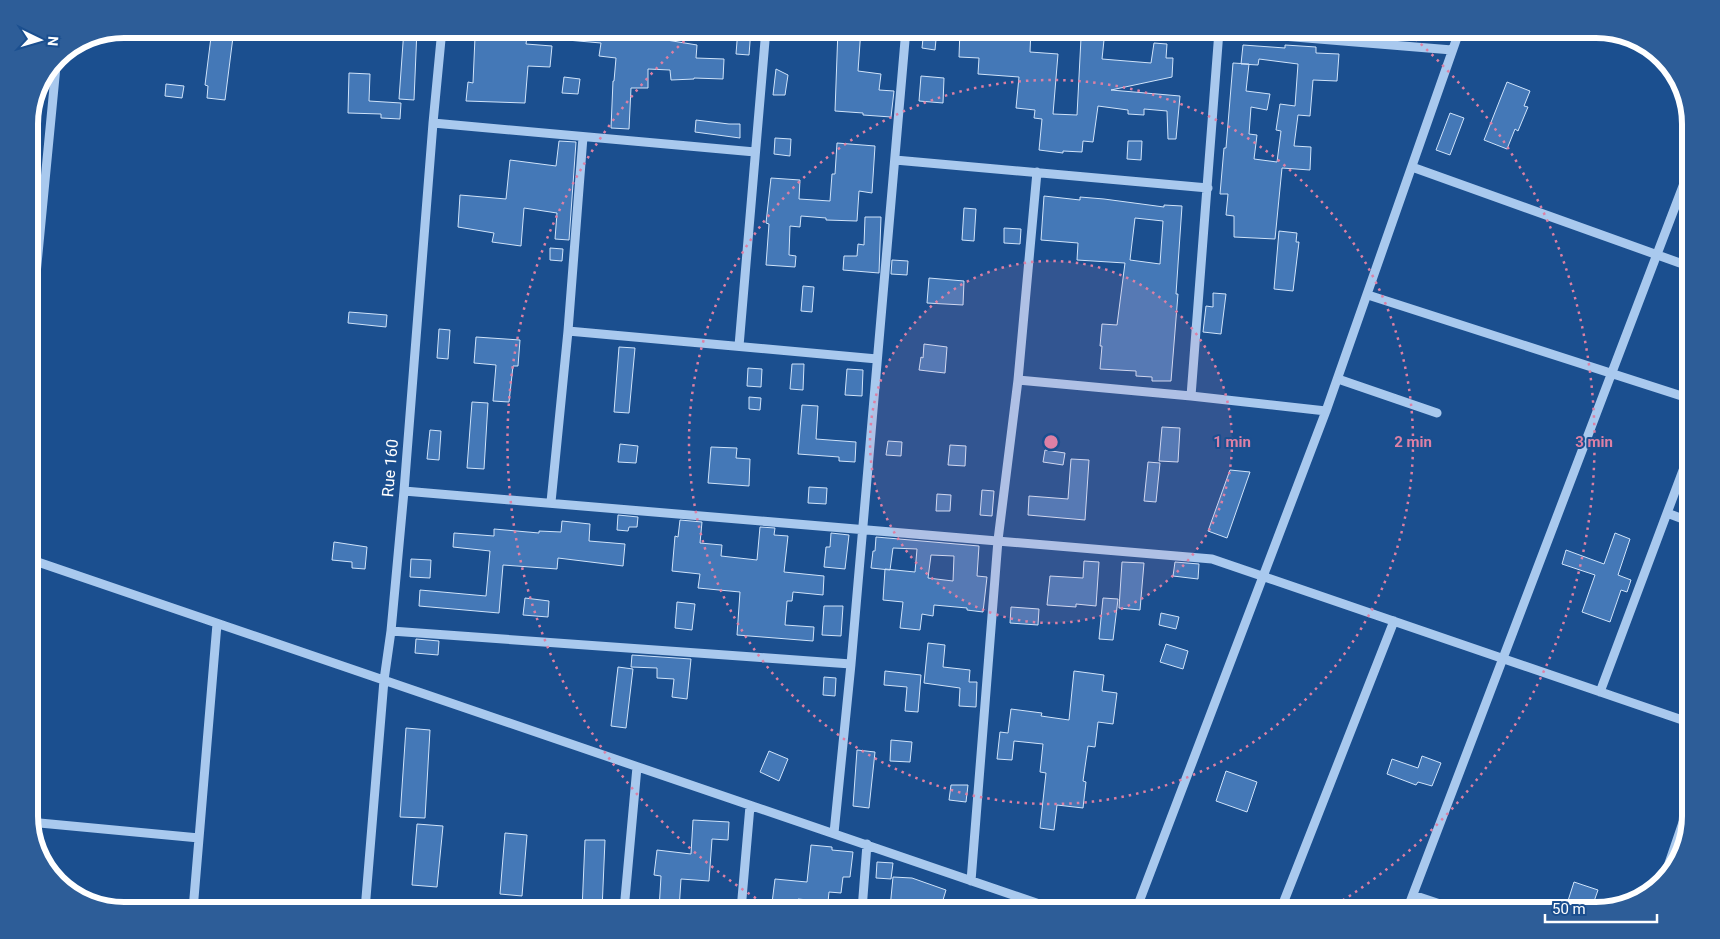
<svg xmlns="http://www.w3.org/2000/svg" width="1720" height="939" viewBox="0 0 1720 939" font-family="Roboto,sans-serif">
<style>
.building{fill:#4478b7;stroke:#cfe3fa;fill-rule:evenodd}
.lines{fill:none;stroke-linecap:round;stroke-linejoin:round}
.minor{stroke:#a9c9ee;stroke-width:9}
.ring{fill:none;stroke:#dd80a5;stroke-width:2.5;stroke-dasharray:2.5 5}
.labels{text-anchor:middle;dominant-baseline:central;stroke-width:4;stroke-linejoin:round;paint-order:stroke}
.street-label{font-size:16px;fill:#fff;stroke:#1b4f8f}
.rim{fill:none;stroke:#fff;stroke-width:6}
.centre{fill:#dd80a5;stroke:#1b4f8f;stroke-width:2.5}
.ring-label{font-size:15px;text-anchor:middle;font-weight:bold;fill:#dd80a5;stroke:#1b4f8f;stroke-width:4;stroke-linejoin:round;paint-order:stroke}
</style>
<rect width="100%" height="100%" fill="#1b4f8f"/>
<path class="building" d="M212,29h22l-9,71 -18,-2 1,-12 -3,-1z
M404,29h13l-3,71 -15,-1z
M485,29h43l-2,15 26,2 -2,21 -22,-1 -3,37 -59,-2 2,-19 5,1 2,-46 9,1z
M568,29h69l-1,6 61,10 -1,13 28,1 -1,20 -29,-1v1l-23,1 -1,-10 -22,-1v19h-17l-2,41 -18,-1 2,-47h1l2,-23 -17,-2 2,-13 -34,-3z
M738,29h13l-2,26 -13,-1z
M838,29h23l-3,42 23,3 -2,16 15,1 -3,26 -28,-2v-2l-28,-2z
M924,29h13l-2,21 -13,-2z
M960,29h71l-1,23 28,2 -5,60 24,1 4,-77 23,2 -2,19 49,4 3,-20 13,1 -1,14h7l-1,19 -61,13 69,6 -4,43h-8l-1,-28 -23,-2v6l-16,-1v-4l-30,-4 -5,36 -10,-1 -1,11 -19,-1v2l-24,-3 3,-31 -8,-1 1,-8 -19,-2 3,-31 -41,-3 1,-16 -20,-1z
M1243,45l42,3v-3l31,2v6l23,1 -2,27 -24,-1 -3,36 -12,-1 -4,31 17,1 -1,23 -28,-2 -7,71 -41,-2v-21l-8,-1 2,-21h-8l4,-46h2l7,-85 16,1 -3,27 24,3 -3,16 -16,-3 -2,27 8,1 -3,24 23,3 4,-31 -5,-1 4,-26 15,2 3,-42 -39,-5 -1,6 -17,-1z
M776,69l12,6 -3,20h-12z
M349,73l21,1 -1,27 32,2 -1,16 -19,-1v-4l-33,-1z
M921,76l23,2 -1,25 -24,-2z
M564,77l16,2 -2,15 -16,-1z
M1507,82l23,9 -6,15 4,1 -10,24 -3,-2 -8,20 -23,-9z
M166,84l18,2 -2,12 -17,-2z
M1450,113l14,5 -14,37 -14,-5z
M696,120l33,4h11v14l-45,-6z
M775,138l16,1 -1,17 -16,-2z
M559,141l17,1 -7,98 -14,-1 2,-26 -33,-5 -3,38 -29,-4 2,-9 -36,-6 2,-32 46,4 4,-39 46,6z
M1128,141h14l-1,19 -14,-1z
M837,143l38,3 -3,47 -13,-2 -2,30 -31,-1v-2l-25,-2 -1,11 -10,-1 -1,29 7,1 -1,11 -29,-2 3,-41 -3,-1 5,-45 29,2 -1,19 31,2 2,-27h3z
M1044,196l36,4v-3l24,2 60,8v-2l18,1 -6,88h2l-7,87h-19v-4l-16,-1v-5l-36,-2 2,-23h-2l2,-22 15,1 8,-62 -48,-3 1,-17 -37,-3zM1135,218l28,3 -3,43 -30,-4z
M964,208l12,1 -2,32 -12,-1z
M865,217h16l-2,56 -36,-3 1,-14h13l1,-12 6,1z
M1004,228l17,1 -1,15 -16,-1z
M1279,231l18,2 -1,9h3l-6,49 -19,-2z
M550,248l13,1 -1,12 -12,-1z
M892,260l16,1 -1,14 -16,-1z
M929,278l35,3 -1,24 -36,-2z
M803,286l11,1 -2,25 -11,-1z
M1213,293l13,1 -5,40 -18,-2 3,-26 7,1z
M349,312l38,3 -1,12 -38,-4z
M439,329l11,1 -2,29 -11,-1z
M476,337l44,3 -2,26h-5l-4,36 -16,-1 3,-36 -22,-2z
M924,344l23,3 -2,26 -26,-3 2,-13 2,1z
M619,347l16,1 -6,65 -15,-1z
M792,364h12l-1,26 -13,-1z
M748,368l14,1 -1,18 -14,-1z
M847,369l16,1 -1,26 -17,-1z
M749,397l12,1 -1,12 -11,-1z
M472,402l16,1 -4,66 -17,-1z
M802,405l16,1 -2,33 40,3 -1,20 -16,-1v-4l-41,-3z
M1162,427l18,1 -2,34 -19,-1z
M430,430l11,1 -2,29 -12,-1z
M888,441l14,1 -1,14 -15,-1z
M620,444l18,2 -2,17 -18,-1z
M950,445l16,1 -1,20 -17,-1z
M711,447l26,1 -1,10 14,1 -1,27 -41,-3z
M1045,450l20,3 -2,12 -20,-3z
M1071,459l18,1 -4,60 -57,-5 1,-19 39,3z
M1148,462l12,1 -4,39 -12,-1z
M1230,470l20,2 -23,66 -19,-7z
M809,487l18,1 -1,16 -18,-1z
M982,490l12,1 -2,25 -12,-1z
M937,494l14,1 -1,16h-14z
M618,515l20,2 -1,10h-8l-1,4 -11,-1z
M680,520l22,2 -2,21 22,2 -1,11 36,4 3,-33 15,1 -1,7 14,1 -4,36 40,4 -1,19 -30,-3 -1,9h-5l-2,24 29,2 -1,14 -76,-6 3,-43 -42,-4 2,-14 -28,-3 3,-35 3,1z
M562,521l28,3 -1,17 36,3 -2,22 -65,-8 -1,11 -54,-4 -4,48 -80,-7 1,-16 66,6 4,-45 -37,-4 1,-14 40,3v-7l45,4v-2l22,1z
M831,533l18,2 -4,34 -21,-2 2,-20h4z
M1615,533l15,6 -12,36 13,5 -4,12 -6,-2 -11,32 -28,-10 13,-37 -33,-11 4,-14 38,14z
M876,537l103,9 -2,30 10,1 -4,35 -16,-2v-2l-33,-3 -1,11 -11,-2 -2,16 -20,-2 3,-26 -20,-2 2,-31 30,3 2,-23 -24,-1 -3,22 -19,-2 2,-17h2zM931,555l23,1 -1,25 -25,-3z
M334,542l33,5 -2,22 -13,-1v-6l-20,-2z
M411,559l20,1 -1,18 -20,-1z
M1084,561l15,1 -3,44 -20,-2v3l-29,-2 3,-29 33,2z
M1122,562l22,1 -4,47 -21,-2z
M1175,562l24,2 -1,15 -25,-3z
M525,598l24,3 -1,16 -25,-2z
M1103,598l15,1 -5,41 -14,-1z
M677,602l18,2 -3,26 -17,-2z
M824,606h19l-2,30 -19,-1z
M1011,607l28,2 -1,16 -28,-2z
M1161,613l18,4 -3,12 -17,-4z
M416,639l23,2 -1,14 -23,-2z
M928,643l17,2 -2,22 27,3 -1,12h8l-1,25 -17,-1 1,-18 -36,-5z
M1166,644l22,7 -5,18 -23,-7z
M632,655l59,4 -4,40 -15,-2 2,-18 -17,-1v-10l-26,-1z
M618,667l15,2 -7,59 -15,-2z
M885,671l36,4 -3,37 -13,-1 2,-24 -23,-2z
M1074,671l30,4 -2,16 15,2 -4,31 -15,-2 -3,25 -7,-1 -5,35 3,1 -3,26 -26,-3 -3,25 -14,-2 6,-55 -6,-1 3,-28 -29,-3 -2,19 -15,-1 3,-27 8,1 3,-24 31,4 -1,3 28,4z
M824,677l12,1 -1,18 -12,-1z
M406,728l24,2 -5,88 -25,-1z
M891,740l21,2 -2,20 -20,-1z
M857,750l18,2 -6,56 -16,-2z
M769,751l19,8 -9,22 -19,-9z
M1422,756l19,7 -9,23 -14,-4 -2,3 -29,-11 5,-15 26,9z
M1226,771l31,11 -10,30 -31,-11z
M951,785h17l-2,17 -17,-2z
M693,820l36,2 -1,18 -16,-1 -3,42 -28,-2 -2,31h-20l2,-34 -7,-1 3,-25 34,4z
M417,824l26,2 -6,61 -25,-2z
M505,833l22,2 -5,61 -22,-2z
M585,840h20l-3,70h-20z
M811,845l21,2v3l21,2 -3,25h-7l-2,16 -12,-1 -1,10 -30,-3 -1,7 -25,-3 3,-24 32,3z
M877,862l16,1 -2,16 -15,-1z
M893,877l19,1 34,12 -6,20 -50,-2z
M1574,882l24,8 -7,20h-26z"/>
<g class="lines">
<path class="minor" d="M1197,29l255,21
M433,123l322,29
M895,160l313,28
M1412,167l279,100
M1368,295l323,104
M568,331l309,28
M739,346l27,-317
M29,347l28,-291
M1338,379l99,34
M1018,380l173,16 135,15
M1191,396l28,-365
M404,491l808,68 479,164
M551,502l17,-171 15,-194
M1667,513l24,9
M29,559l1028,351
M391,631l460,33
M1600,692l91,-243
M29,822l170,16
M834,833l17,-169 55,-635
M1665,875l26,-76
M971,881l27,-341 20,-160 19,-208
M1413,895l45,15
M1284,901l110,-280
M193,910l24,-286
M365,910l19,-230 7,-49 13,-140 29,-368 9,-94
M624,910l13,-143
M741,910l9,-104
M862,910l5,-66
M1136,910l190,-499 134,-382
M1407,910l284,-745"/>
</g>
<circle cx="1051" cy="442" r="181" fill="#dd80a5" fill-opacity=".12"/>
<g class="ring">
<circle cx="1051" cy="442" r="181"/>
<circle cx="1051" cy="442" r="362"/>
<path d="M775 910A543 543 0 0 1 698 29M1404 29A543 543 0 0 1 1327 910"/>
</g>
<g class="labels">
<g class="street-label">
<text transform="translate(390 468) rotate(-85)">Rue 160</text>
</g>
</g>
<path d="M0 0H1720V939H0ZM124 38H1596A86 86 0 0 1 1682 124V816A86 86 0 0 1 1596 902H124A86 86 0 0 1 38 816V124A86 86 0 0 1 124 38Z" fill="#2d5d98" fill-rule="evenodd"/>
<path class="rim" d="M124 38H1596A86 86 0 0 1 1682 124V816A86 86 0 0 1 1596 902H124A86 86 0 0 1 38 816V124A86 86 0 0 1 124 38Z"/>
<circle cx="1051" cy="442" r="8" class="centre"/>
<g class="ring-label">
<text x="1232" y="447">1 min</text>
<text x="1413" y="447">2 min</text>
<text x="1594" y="447">3 min</text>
</g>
<g transform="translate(40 40) rotate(95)" stroke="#1b4f8f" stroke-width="4" paint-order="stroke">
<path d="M0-4L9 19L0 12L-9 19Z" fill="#ffffff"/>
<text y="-8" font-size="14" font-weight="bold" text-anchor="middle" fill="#ffffff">N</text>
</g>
<path d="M1545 914v8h112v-8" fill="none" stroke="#ffffff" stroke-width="2.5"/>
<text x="1552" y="914" font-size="15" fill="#ffffff" stroke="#1b4f8f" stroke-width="4" paint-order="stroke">50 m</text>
</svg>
